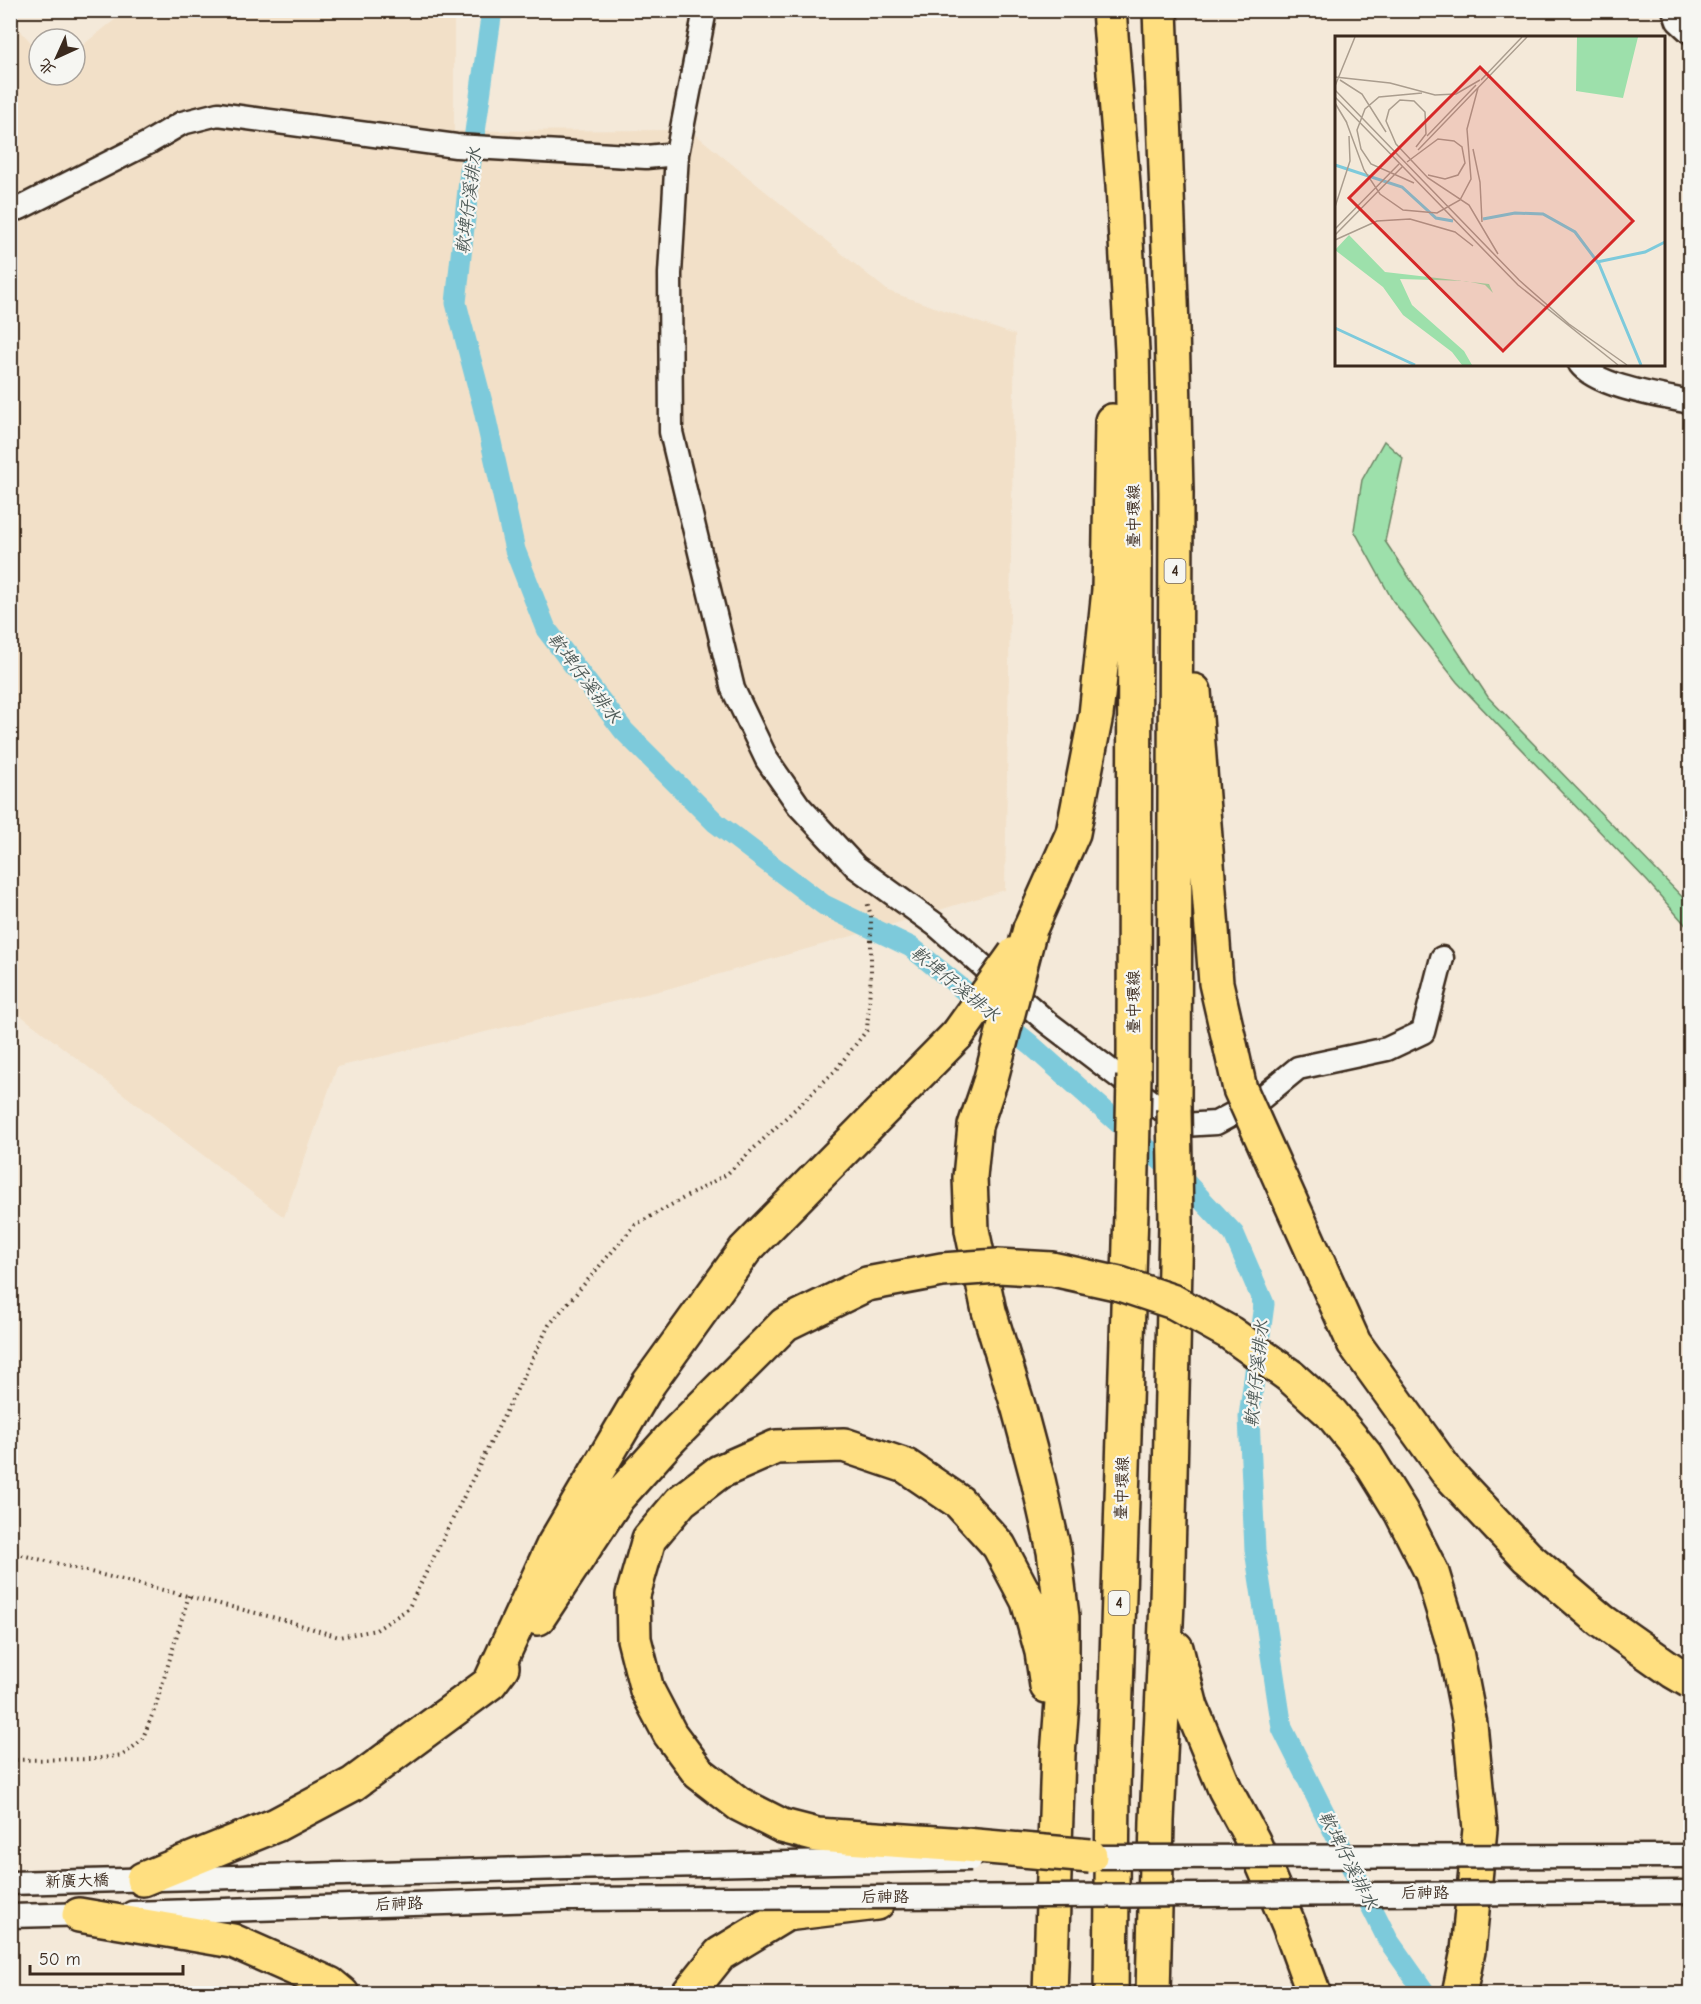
<svg xmlns="http://www.w3.org/2000/svg" width="1701" height="2004" viewBox="0 0 1701 2004" font-family="'Comic Neue','LXGW WenKai TC',sans-serif">
<style>
.built{fill:#f2e0c8}
.green{fill:#9de0ab;stroke:#6c8564;stroke-width:1.5}
.lines{fill:none;stroke-linecap:round;stroke-linejoin:round}
.canal{stroke:#7dcadb;stroke-width:21}
.minor-casing{stroke:#3b2a1e;stroke-width:27}
.highway-casing{stroke:#3b2a1e;stroke-width:38}
.path{stroke:#3b2a1e;stroke-width:4;stroke-dasharray:1.5 4.5;stroke-linecap:butt}
.minor{stroke:#f6f6f2;stroke-width:22}
.highway{stroke:#ffdf80;stroke-width:33}
.minor-bridge-casing{stroke:#3b2a1e;stroke-width:27;stroke-linecap:butt}
.highway-bridge-casing{stroke:#3b2a1e;stroke-width:38;stroke-linecap:butt}
.minor-bridge{stroke:#f6f6f2;stroke-width:22}
.highway-bridge{stroke:#ffdf80;stroke-width:33}
.labels{text-anchor:middle;dominant-baseline:central;stroke-width:4.5;stroke-linejoin:round;paint-order:stroke}
.shield{fill:#f6f6f2;stroke:#73675e;stroke-width:1.5}
.shield-label{font-size:15px;font-weight:bold;fill:#3b2a1e}
.street-label{font-size:16px;fill:#3b2a1e;stroke:#f6f6f2}
.water-label{font-size:18px;font-style:italic;fill:#4f5a57;stroke:#f6f6f2}
.inset-river{fill:none;stroke:#7dcadb;stroke-width:3}
.inset-road{fill:none;stroke:#aa9d8e;stroke-width:1.5}
.view{fill:#d62828;fill-opacity:0.15;stroke:#d62828;stroke-width:3}
.inset-edge{fill:none;stroke:#3b2a1e;stroke-width:3}
</style>
<rect width="100%" height="100%" fill="#f4e9d9"/>
<filter id="ink" filterUnits="userSpaceOnUse"><feTurbulence type="fractalNoise" baseFrequency=".0167" numOctaves="2"/><feDisplacementMap in="SourceGraphic" scale="12" xChannelSelector="R" yChannelSelector="G"/><feConvolveMatrix kernelMatrix="1 2 1 2 8 2 1 2 1" color-interpolation-filters="sRGB"/></filter>
<g filter="url(#ink)">
<path class="built" d="M126,11h328v120l236,-1 198,161 127,44 -10,555 -125,38 -213,61 -330,78 -53,150 -273,-209 -1,-977 5,-6 24,26v24h36v-24z"/>
<path class="green" d="M1384,441l19,17 -18,83 103,156 202,208v25l-42,-48 -191,-200 -64,-81 -39,-71 8,-50z"/>
<g class="lines">
<path class="canal" d="M492,10l-21,151 -15,142 27,103 32,144 31,79 78,102 92,92 108,82 87,42 120,98 156,139 47,50 30,70 -15,113 6,133 27,178 106,212 38,54"/>
<defs>
<path id="minor" d="M705,10l-28,144 -7,120 1,158 62,257 34,71 32,46 57,61 80,58 111,97 135,103 34,-2 43,-23 39,-32 89,-19 36,-17 19,-74
M1674,10l4,11 12,11
M10,209l10,-1 128,-65 34,-20 36,-9 238,32 190,11 31,-3
M1580,364c17,23 82,32 110,38
M10,1883l557,-15
M132,1913l436,-14
M10,1916l83,-2"/>
<path id="highway" d="M1109,10l14,175 9,166 3,166 -1,559
M1160,10l12,317 4,165 -2,617
M1194,691l22,292 16,70
M1030,929l43,-96 23,-118 13,-125 3,-169
M990,1082l-15,44 -5,51 2,53 17,81 30,98 19,71 16,71 8,66v85l-4,53 -8,239
M1290,1376l41,37 36,44 34,55 31,61 24,79 14,72 10,105 -12,122 -9,43
M538,1618l80,-121 52,-58
M1176,1648l15,59 34,82 28,52 36,84 25,69
M490,1683l63,-137 96,-163 96,-133 213,-216
M647,1690l-13,-51 -1,-44 16,-56 32,-38 38,-29 57,-25 68,-2 62,21 53,36 40,44 29,55 14,51 5,34
M143,1879l133,-54 77,-41 137,-101 12,-16
M79,1915l154,26 97,43 12,10
M688,1994l32,-40 66,-40 91,-11
M1111,1994l2,-208 18,-574
M1153,1994l4,-173 10,-219 9,-378"/>
</defs>
<use href="#minor" class="minor-casing"/>
<use href="#highway" class="highway-casing"/>
<path class="path" d="M10,1552l274,68 55,17 37,-7 32,-21 141,-284 86,-100 92,-51 107,-102 33,-42 4,-57v-57l-4,-14
M10,1760l85,-1 28,-4 19,-15 13,-32 34,-113"/>
<use href="#minor" class="minor"/>
<use href="#highway" class="highway"/>
<defs>
<path id="minor-bridge" d="M1076,1857l614,-1
M567,1868l404,-9
M568,1899l1122,-7"/>
<path id="highway-bridge" d="M958,1034l57,-80
M1232,1053l8,36 114,254 93,129 80,85 75,64 71,50 17,10
M990,1082l40,-153
M1174,1109l2,115
M1131,1212l3,-136
M670,1439l115,-115 82,-40 75,-14 56,-4 54,3 68,15 54,18 56,31 60,43
M647,1690l23,44 29,39 40,31 43,22 35,9 148,10 125,11"/>
</defs>
<use href="#minor-bridge" class="minor-bridge-casing"/>
<use href="#highway-bridge" class="highway-bridge-casing"/>
<use href="#minor-bridge" class="minor-bridge"/>
<use href="#highway-bridge" class="highway-bridge"/>
</g>
</g>
<g class="labels">
<g class="shield">
<rect x="1164.5" y="559" width="21" height="24" rx="4.5"/>
<rect x="1108.5" y="1591" width="21" height="24" rx="4.5"/>
</g>
<g class="shield-label">
<text x="1175" y="571">4</text>
<text x="1119" y="1603">4</text>
</g>
<g class="street-label">
<text transform="translate(1134 516) rotate(-90)">臺中環線</text>
<text transform="translate(1134 1002) rotate(-90)">臺中環線</text>
<text transform="translate(1122 1488) rotate(-88)">臺中環線</text>
<text transform="translate(77 1881) rotate(-2)">新廣大橋</text>
<text x="1425" y="1893">后神路</text>
<text x="885" y="1897">后神路</text>
<text transform="translate(399 1904) rotate(-2)">后神路</text>
</g>
<g class="water-label">
<text transform="translate(469 201) rotate(-83)">軟埤仔溪排水</text>
<text transform="translate(584 678) rotate(53)">軟埤仔溪排水</text>
<text transform="translate(955 984) rotate(39)">軟埤仔溪排水</text>
<text transform="translate(1257 1374) rotate(-84)">軟埤仔溪排水</text>
<text transform="translate(1348 1860) rotate(63)">軟埤仔溪排水</text>
</g>
</g>
<g transform="translate(1335 36)">
<rect width="330" height="330" fill="#f4e9d9"/>
<path d="M242,1h61l-15,61 -47,-7zM14,199l36,37 104,12 4,9 -8,-8 -19,-4 -66,-2 12,26 52,46 8,14h-10l-10,-13 -49,-37 -20,-28 -48,-37z" fill="#9de0ab"/>
<path class="inset-river" d="M0,129l67,22 34,31 17,3M148,183l32,-6 28,1 32,18 24,32 42,101M262,226l48,-10 20,-10M0,292l80,37"/>
<path class="inset-road" d="M0,41l55,6 45,12 21,-1 24,-14M5,44l22,14 24,38M146,44l41,-43M0,50l20,-49M0,54l184,190 50,44 58,41M0,61l183,188 100,80M0,67l12,20M11,85l18,49 16,24 23,16 34,3 23,-13 11,-21 -4,-50 11,-41M92,100l49,-51M81,111l10,-13 -1,-22 -11,-11 -14,-1 -11,10 -3,11 10,23 32,34 41,27 29,49M138,113l7,33 2,40M83,114l109,-113M72,126l31,-23 16,2 8,6 3,16 -7,12 -13,4 -17,-4M79,147l-43,-19 -10,-15 -4,-19 8,-21 14,-12 43,-4M0,171l15,-46 -1,-25M0,193l64,-65M0,199l68,-69M0,204l42,-19 33,-2 45,13 18,14"/>
<path class="view" d="M145,31l153,154 -130,130 -154,-153z"/>
<rect width="330" height="330" class="inset-edge"/>
</g>
<rect width="1701" height="2004" fill="none" stroke="#f6f6f2" stroke-width="36"/>
<rect x="18" y="18" width="1665" height="1968" fill="none" stroke="#3b2a1e" stroke-width="2" filter="url(#ink)"/>
<g transform="translate(57 57) rotate(225)"><circle r="28" fill="#f6f6f2" stroke="#aba49d" stroke-width="1.5"/>
<path d="M0-4.5L10 22L0 15L-10 22Z" fill="#3b2a1e"/>
<text y="-9" font-size="16" font-weight="bold" text-anchor="middle" fill="#3b2a1e">北</text>
</g>
<path d="M30 1965v9h153v-9" fill="none" stroke="#3b2a1e" stroke-width="3"/>
<text x="39" y="1965" font-size="18" fill="#3b2a1e" stroke="#f6f6f2" stroke-width="4.5" paint-order="stroke">50 m</text>
</svg>
